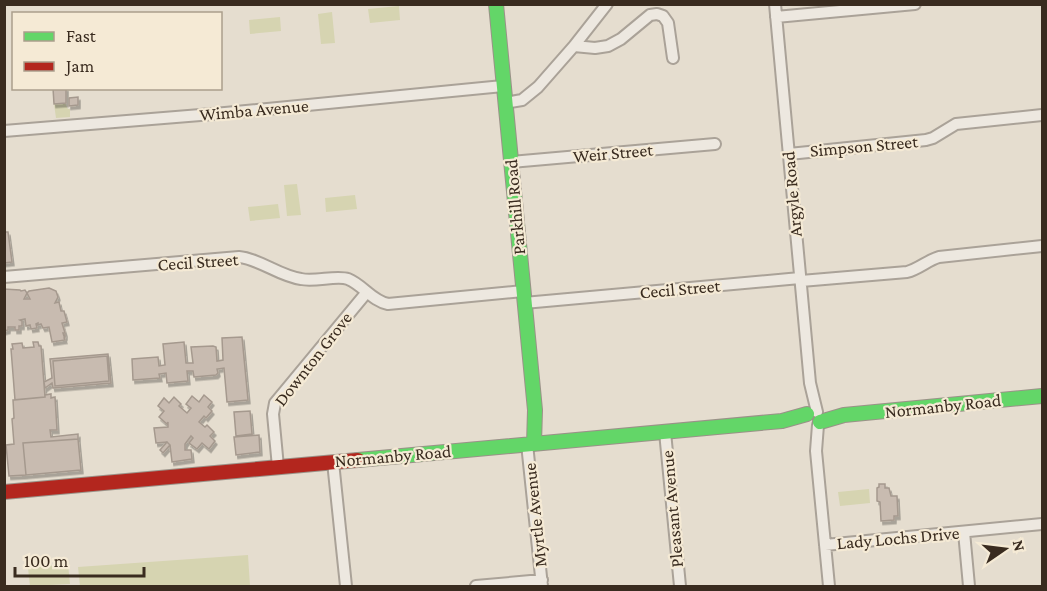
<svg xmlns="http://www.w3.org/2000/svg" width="1047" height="591" viewBox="0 0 1047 591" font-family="'Crimson Pro',serif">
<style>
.green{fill:#d6d4b1}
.building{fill:#c8bbb0;stroke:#a5998e;stroke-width:1.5;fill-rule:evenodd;filter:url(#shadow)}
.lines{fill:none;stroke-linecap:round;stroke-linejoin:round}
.street-casing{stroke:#aaa298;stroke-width:14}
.fast-casing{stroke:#9a9288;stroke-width:16}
.jam-casing{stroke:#9a9288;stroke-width:16}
.street{stroke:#ede8e0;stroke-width:10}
.fast{stroke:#63d668;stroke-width:14}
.jam{stroke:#b3261e;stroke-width:14}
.labels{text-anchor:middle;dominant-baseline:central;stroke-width:4.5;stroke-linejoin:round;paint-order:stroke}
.street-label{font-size:18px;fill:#392b1f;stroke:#f5ead5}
</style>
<defs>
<filter id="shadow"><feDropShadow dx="2" dy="3.5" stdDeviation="0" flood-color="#0004"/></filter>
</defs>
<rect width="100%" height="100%" fill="#e5ddcf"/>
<path class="green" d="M399,6l1,14 -30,3 -2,-14z
M332,12l3,31 -14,1 -3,-30z
M280,17l1,14 -31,3 -1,-14z
M65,103l3,6h2v8l-14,1 -2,-14z
M297,184l4,31 -14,1 -3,-31z
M355,195l2,14 -31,3 -1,-14z
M278,204l2,14 -30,3 -2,-14z
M869,489l1,14 -30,3 -2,-14z
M248,555l2,31h-170l-2,-19z
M68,564l2,20 -40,2 -2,-18z"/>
<path class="building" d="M53,88h13v15l-12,1z
M78,97v8l-9,1v-8z
M4,232h4l4,30 -8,1z
M49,288l7,3 2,6 -3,6 4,-1 2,9h3l3,11 -5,1 3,10h-2l1,3 1,-1v2l-1,1 1,2 -13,2 -3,-15 -6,1 -2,-4 -3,1v-2l-2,1 1,4 -6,1 -1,-4 -4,1 -1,-7 -5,1 2,1v5h-3v4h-4v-3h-7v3l-4,1v-42l16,1 1,1 4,-1 2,3 -3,6h6l-3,-6 2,-2z
M242,337l6,63 -21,2 -3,-34 -7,1 1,4 -2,2 -22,2 -1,-6h-6l1,10 -21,2 -1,-10 -7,1 1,4 -27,2 -1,-21 26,-2 1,9 6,-1 -2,-21 21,-2 2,21h7l-2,-16 22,-1 3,1 1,14 6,-1 -1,-22z
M33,342h5l1,4h2l4,51 -30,3 -4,-51h2l-1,-5 10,-1 1,5 11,-1z
M108,354l3,29 -58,5 -1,-5 -7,5 -1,-6 8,-4 -2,-19zM107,356l2,25 -54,5 -2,-25z
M107,356l2,25 -54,5 -2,-25z
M51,394v4l4,-1 2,33h-7l1,7 27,-3v5l-55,4 3,32 -17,1 -3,-31 8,-1 -2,-25 2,-1 -1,-18 32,-3v-2z
M204,395l8,7 -4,5 4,4 -6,7 -2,-2 -5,6 6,5 2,-2 7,7 -4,4 5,5 -6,8 -7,-6 -5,6 -8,-6 4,-5 -2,-2 -6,8v6h6l1,9 -20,3 -2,-17 -3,-3 -11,1 -2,-15 14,-1v-5l-1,2 -8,-7 5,-6 -6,-5 6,-8 5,5 5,-6 7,7 -2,2 8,7 4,-5 -5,-4 6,-8 7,6z
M250,411l2,23 -16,2 -2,-24z
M259,435l1,17 -24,3 -2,-18z
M78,439l3,31 -55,5 -3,-32z
M167,442l3,3 -7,8 -3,-3z
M879,484h6v4h4l2,8h6l1,20h-4v4l-13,1 -1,-19 -3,-1v-13l2,-1z"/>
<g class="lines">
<defs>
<path id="street" d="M775,4l35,379 7,29
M776,17l139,-13
M574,46l21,2 13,-2 13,-7 29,-24 7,-1 6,2 5,7 5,35
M505,103l17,-3 16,-13 36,-41 33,-42
M4,131l221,-18 278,-27
M789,154l137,-14 7,-2 23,-14 86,-9
M511,162l204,-18
M4,277l235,-20c21,2 40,19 62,22 14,3 36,-4 47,0 15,6 24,22 40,25l135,-13
M801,281l106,-9c12,-3 21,-12 32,-15l103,-11
M524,303l276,-25
M818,425l-2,26 13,135
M665,432l15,154
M527,444l15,142
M333,462l13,124
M278,467l-5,-53 2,-11 92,-111
M964,532l5,54
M825,545l217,-21
M476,586l66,-6"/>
<path id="fast" d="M496,4l39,406 -1,34
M820,422l24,-7 198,-19
M358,460l424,-39 25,-7"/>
<path id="jam" d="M4,492l354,-32"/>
</defs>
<use href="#street" class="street-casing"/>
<use href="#fast" class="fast-casing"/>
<use href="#jam" class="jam-casing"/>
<use href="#street" class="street"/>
<use href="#fast" class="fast"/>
<use href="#jam" class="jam"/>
</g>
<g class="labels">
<g class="street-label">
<text transform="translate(254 110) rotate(-5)">Wimba Avenue</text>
<text transform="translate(864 146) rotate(-5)">Simpson Street</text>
<text transform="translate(613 153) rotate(-5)">Weir Street</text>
<text transform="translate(792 194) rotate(-95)">Argyle Road</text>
<text transform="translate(515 207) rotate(-95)">Parkhill Road</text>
<text transform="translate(198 262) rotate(-4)">Cecil Street</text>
<text transform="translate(680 289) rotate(-5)">Cecil Street</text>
<text transform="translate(313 359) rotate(-52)">Downton Grove</text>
<text transform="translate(943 406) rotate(-6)">Normanby Road</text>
<text transform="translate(393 456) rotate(-5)">Normanby Road</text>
<text transform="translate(672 509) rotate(-95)">Pleasant Avenue</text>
<text transform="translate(535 515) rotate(-96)">Myrtle Avenue</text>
<text transform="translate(898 538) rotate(-5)">Lady Lochs Drive</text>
</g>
</g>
<rect width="1047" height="591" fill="none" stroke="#392b1f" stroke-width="12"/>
<rect x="12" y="12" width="210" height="78" fill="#f5ead5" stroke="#aa9e8c" stroke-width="1.5"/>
<rect x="24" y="32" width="30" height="9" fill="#63d668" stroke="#aa9e8c" stroke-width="1.5"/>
<text x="66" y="42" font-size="18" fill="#392b1f">Fast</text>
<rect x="24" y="62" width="30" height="9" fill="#b3261e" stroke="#aa9e8c" stroke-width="1.5"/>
<text x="66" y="72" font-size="18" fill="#392b1f">Jam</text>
<g transform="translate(1005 549) rotate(76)" stroke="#f5ead5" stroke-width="4.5" paint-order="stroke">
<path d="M0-4.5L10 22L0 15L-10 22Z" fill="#392b1f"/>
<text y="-9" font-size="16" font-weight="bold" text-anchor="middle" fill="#392b1f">N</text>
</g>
<path d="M15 567v9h129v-9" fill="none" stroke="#392b1f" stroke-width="3"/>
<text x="24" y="567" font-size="18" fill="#392b1f" stroke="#f5ead5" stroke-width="4.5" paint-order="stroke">100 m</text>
</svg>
